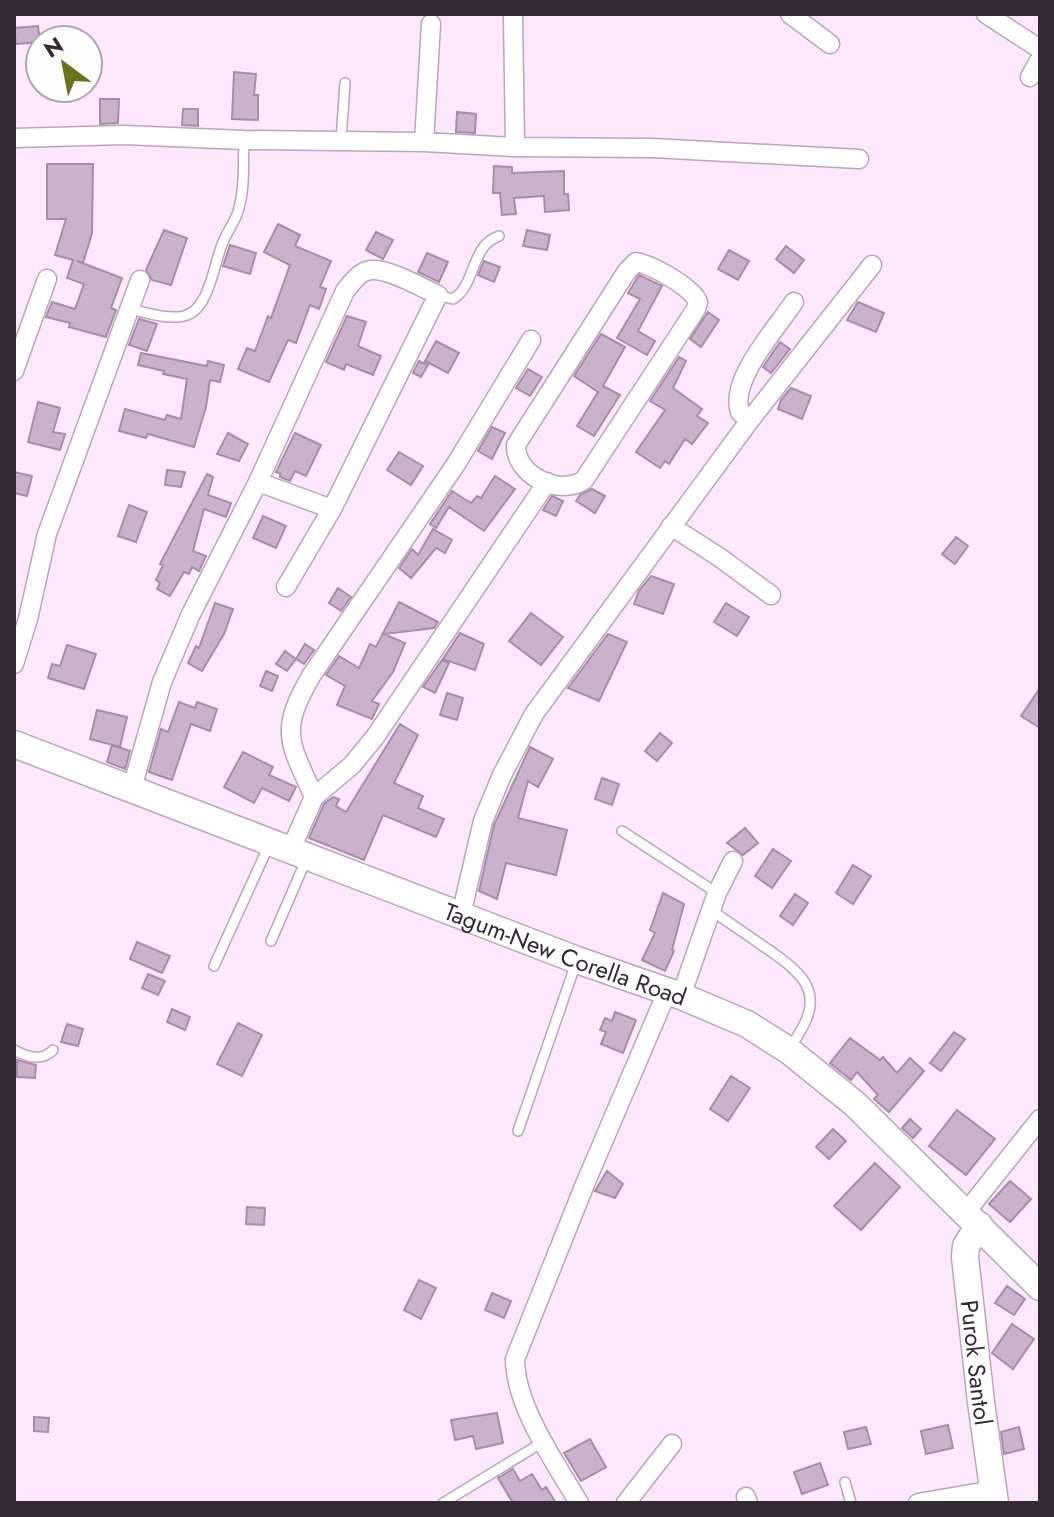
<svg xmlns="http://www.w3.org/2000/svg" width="1054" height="1517" viewBox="0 0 1054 1517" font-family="Jost,sans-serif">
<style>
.building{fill:#cbb2cc;stroke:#a68ea7;stroke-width:2}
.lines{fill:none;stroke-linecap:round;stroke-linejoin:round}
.lane-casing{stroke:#bda4be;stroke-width:12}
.street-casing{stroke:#bda4be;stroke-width:21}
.secondary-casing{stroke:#bda4be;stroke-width:29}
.lane{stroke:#fff;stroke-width:9}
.street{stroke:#fff;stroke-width:18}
.secondary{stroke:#fff;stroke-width:26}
.labels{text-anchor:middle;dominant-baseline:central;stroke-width:6;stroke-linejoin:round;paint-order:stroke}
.street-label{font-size:24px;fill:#322933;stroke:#fdfdfd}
</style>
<rect width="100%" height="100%" fill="#fde8fe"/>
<path class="building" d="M38,26l2,16 -24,2 -2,-16z
M234,72l22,2 -2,21h4v25l-26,-1z
M100,99h19l-1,24 -18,1z
M183,109h15v17l-16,-1z
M457,112l19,2 -1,19 -19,-1z
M47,164h46l-1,69 -9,30 -6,-2 45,17 -11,30 5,2 -10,27 -37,-10 1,-4 -24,-6 6,-15 23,7 9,-25 -17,-6 6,-18 -18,-5 11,-36h-19z
M494,166l18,1v6l52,-2v23h4l1,16 -24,2 -1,-16 -30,2 2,16 -14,1 -2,-22h-7z
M278,224l22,11 -5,11 36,15 -11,26 6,2 -7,20 -9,-4 -14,38 -8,-3 -19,42 -31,-13 9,-21 8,3 13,-35 3,2 19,-53 -26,-13z
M164,230l23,8 -16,47 -19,-5 -6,-10z
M527,230l23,5 -3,15 -24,-4z
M376,232l17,8 -10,19 -17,-9z
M230,245l26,8 -6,21 -27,-8z
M786,246l18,14 -10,13 -18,-14z
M729,250l20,11 -11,19 -20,-11z
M427,253l21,9 -9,20 -21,-10z
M484,261l16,6 -6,15 -16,-7z
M639,275l23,11 -24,45 17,10 -8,14 -30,-17 23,-39 -12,-6z
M858,302l26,11 -8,19 -29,-12z
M708,312l11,8 -18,27 -11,-8z
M347,316l19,6 -8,24 23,10 -8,19 -27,-11 -2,6 -18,-8z
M139,319l18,5 -10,27 -18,-6z
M601,334l24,13 -22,39 17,9 -26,41 -17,-10 21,-34 -24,-16z
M436,341l23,12 -11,20 -23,-12z
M780,342l10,7 -19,24 -8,-6z
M141,353l66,13 1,-5 16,4 -4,17 -10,-2 -4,27 -12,40 -46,-13 -2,4 -27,-7 6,-22 40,11 2,-5 14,4 6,-40 -24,-5 1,-3 -26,-6z
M679,357l7,4 -13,27 29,21 -5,7 11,7 -16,21 -7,-5 -16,25 -4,-3 -5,7 -24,-16 29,-42 -15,-9z
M419,361l9,4 -7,12 -8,-4z
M528,369l14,8 -12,19 -14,-8z
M791,388l20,8 -9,23 -24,-10 3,-9z
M38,402l22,6 -7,24 12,2 -5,16 -32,-8z
M492,427l13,6 -13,26 -14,-8z
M228,433l20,11 -9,17 -22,-7z
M295,433l26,12 -15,31 -11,-5 -5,10 -10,-4v-4l-4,-1z
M399,452l24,14 -12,19 -24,-15z
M167,470l18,2 -4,15 -16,-2z
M14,472l18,4 -5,20 -13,-3z
M207,474l6,3 -5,18 23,8 -5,14 -22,-8 -11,42 13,5 -7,15 -7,-4 -3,7 -5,-2 -14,24 -13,-7 3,-6 -4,-3 7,-15 -3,-1z
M495,476l20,13 -31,42 -35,-24 -13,21 -6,-4 22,-33 19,12 6,-7 4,2z
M592,489l13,7 -10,17 -19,-12 4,-6z
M552,496l11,5 -7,15 -13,-6z
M129,505l18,7 -11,30 -18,-6z
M263,516l23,10 -10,22 -23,-10z
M433,529l19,11 -7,13 -9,-5 -25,30 -12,-10 13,-19 6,6z
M956,537l12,9 -13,18 -13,-10z
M651,576l23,8 -11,30 -29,-10 5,-13z
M338,588l13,9 -10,14 -12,-8z
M399,602l39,20 -4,6 -50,6 21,9 -12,29 -21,29 7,3 -7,15 -35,-14 8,-19 -19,-11 13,-19 20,12 11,-24 6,3z
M215,603l18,6 -9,25 -22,37 -14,-8 8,-17 3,2z
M726,603l23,14 -12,19 -23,-14z
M531,613l32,24 -22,28 -32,-24z
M460,633l24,11 -9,26 -32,-11z
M608,634l19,8 -28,59 -31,-13z
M305,644l9,6 -10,14 -8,-5z
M67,645l29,9 -12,35 -36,-11 4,-14 8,2z
M285,651l11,8 -9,12 -11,-7z
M442,660l7,3 -14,30 -12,-6z
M266,671l12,5 -6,15 -12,-5z
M1040,688v40l-19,-12z
M447,693l16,5 -6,22 -17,-5z
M179,702l16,6 2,-6 20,7 -7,22 -19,-7 -19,56 -23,-8 12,-43 7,3z
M97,710l30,7 -7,30 -30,-8z
M400,724l18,11 -24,48 29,13 -5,12 26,11 -8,18 -53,-22 -19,45 -55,-22 15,-34 9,-7 6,2 -3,7 10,6z
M660,733l12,10 -15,18 -12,-10z
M112,745l18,6 -5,18 -18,-7z
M530,747l23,12 -15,28 -10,-6 -10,37 49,12 -11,45 -50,-12 -9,36 -18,-8 15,-66z
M243,752l30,15 -4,8 27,12 -7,14 -27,-13 -8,15 -30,-16z
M602,778l17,6 -7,21 -17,-6z
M745,828l13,15 -15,12 -16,-12z
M773,849l18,12 -19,27 -17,-12z
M853,865l18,11 -18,28 -17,-11z
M663,893l21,11 -12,46 2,1 -9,20 -23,-11 13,-27 -5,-3z
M795,894l13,9 -15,22 -13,-9z
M137,942l33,14 -8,17 -32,-14z
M148,974l17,7 -7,14 -16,-7z
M172,1009l18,8 -5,13 -18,-8z
M615,1012l21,8 -13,33 -22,-9 5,-12 -6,-2 5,-12 7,3z
M238,1023l24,12 -20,41 -25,-12z
M67,1024l16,5 -5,17 -17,-4z
M954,1032l11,7 -24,32 -11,-8z
M850,1038l30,22 3,-3 14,16 13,-15 14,13 -35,41 -15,-13 4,-4 -21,-23 -6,8 -21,-17z
M17,1060l19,5 -1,13 -18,-1z
M731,1076l19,12 -22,33 -18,-12z
M957,1110l38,29 -29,36 -37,-29z
M910,1119l11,10 -8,9 -11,-10z
M833,1129l13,12 -17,18 -13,-12z
M875,1163l25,24 -39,43 -27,-24z
M607,1171l16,13 -8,14 -20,-7z
M1010,1181l21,18 -21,23 -21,-18z
M247,1207l18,1 -1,17 -18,-1z
M419,1280l17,8 -15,31 -17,-9z
M1007,1286l18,13 -11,16 -19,-12z
M492,1293l19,8 -7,17 -19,-8z
M1012,1324l22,15 -21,30 -21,-16z
M497,1413l6,30 -27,6 -3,-13 -18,4 -4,-20z
M34,1417l15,1 -1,14 -14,-1z
M948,1425l5,23 -27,6 -5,-23z
M866,1427l5,17 -23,5 -4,-17z
M1019,1427l5,22 -20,5 -3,-22z
M590,1439l16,28 -25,14 -17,-28z
M820,1463l8,22 -26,9 -8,-22z
M513,1469l7,12 12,-7 10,16 4,-3 10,16h-43l-15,-25z"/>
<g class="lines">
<defs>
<path id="lane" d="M341,141l4,-58
M438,295l15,4c24,-15 17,-53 46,-63
M129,309c16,3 39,11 55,7 26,-6 30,-54 39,-74 5,-12 13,-21 16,-34 6,-21 4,-46 5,-68
M622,831l95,62
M711,910c17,12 35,24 52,36 46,31 65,50 27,101
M271,941l35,-81
M214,966l55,-121
M14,1050c13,7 28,12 39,0
M518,1131l58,-168
M845,1482l6,21
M443,1503l100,-61"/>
<path id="street" d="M513,14l2,133
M790,14l40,30
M986,14l54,35
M1030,77l10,-18
M14,138l110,-3 120,5 180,2 91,5 137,1 207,11
M424,142l7,-118
M636,262c16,3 56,25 62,40l-2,7 -112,171c-25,17 -69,-5 -68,-35l111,-174z
M14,371l33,-92
M750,420l-10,-8c-11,-32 36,-83 54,-110
M258,482l74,27
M671,526l48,31 52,38
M14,664l14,-45 19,-85 93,-254
M132,788l30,-106 29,-68 67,-132 87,-191c6,-7 11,-15 19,-19 17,-9 56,15 74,23l-106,214 -46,78
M314,797c-25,-56 -35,-65 -3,-121l145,-212 75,-124
M291,849l23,-52 38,-32 23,-28 172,-255
M461,915l22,-94 19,-46 32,-61 216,-294 122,-155
M681,996l36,-103 16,-32
M966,1212l74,-93
M746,1497l2,6
M579,1503c-24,-41 -64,-97 -64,-144l70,-175 82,-192
M626,1503l46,-59
M918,1503l75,-13"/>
<g id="secondary">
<path id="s1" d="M14,744l563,216 104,36 66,28 41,26 67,54 185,183"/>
<path id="s2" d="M979,1225l-13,21 -1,11 16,145 14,101"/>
</g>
</defs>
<use href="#lane" class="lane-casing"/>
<use href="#street" class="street-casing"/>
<use href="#secondary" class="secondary-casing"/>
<use href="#lane" class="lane"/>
<use href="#street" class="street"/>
<use href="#secondary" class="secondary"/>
</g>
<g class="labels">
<g class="street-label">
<text stroke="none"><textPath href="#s1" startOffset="590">Tagum-New Corella Road</textPath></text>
<text stroke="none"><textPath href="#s2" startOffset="142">Purok Santol</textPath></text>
</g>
</g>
<rect width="1054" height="1517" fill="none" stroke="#322933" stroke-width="32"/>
<g transform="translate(64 64) rotate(328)"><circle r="38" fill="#fdfdfd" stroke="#aca8ac" stroke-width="2"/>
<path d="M0-6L14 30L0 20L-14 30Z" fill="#6a721b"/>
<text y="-12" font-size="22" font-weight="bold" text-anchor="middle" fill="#322933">N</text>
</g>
</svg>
